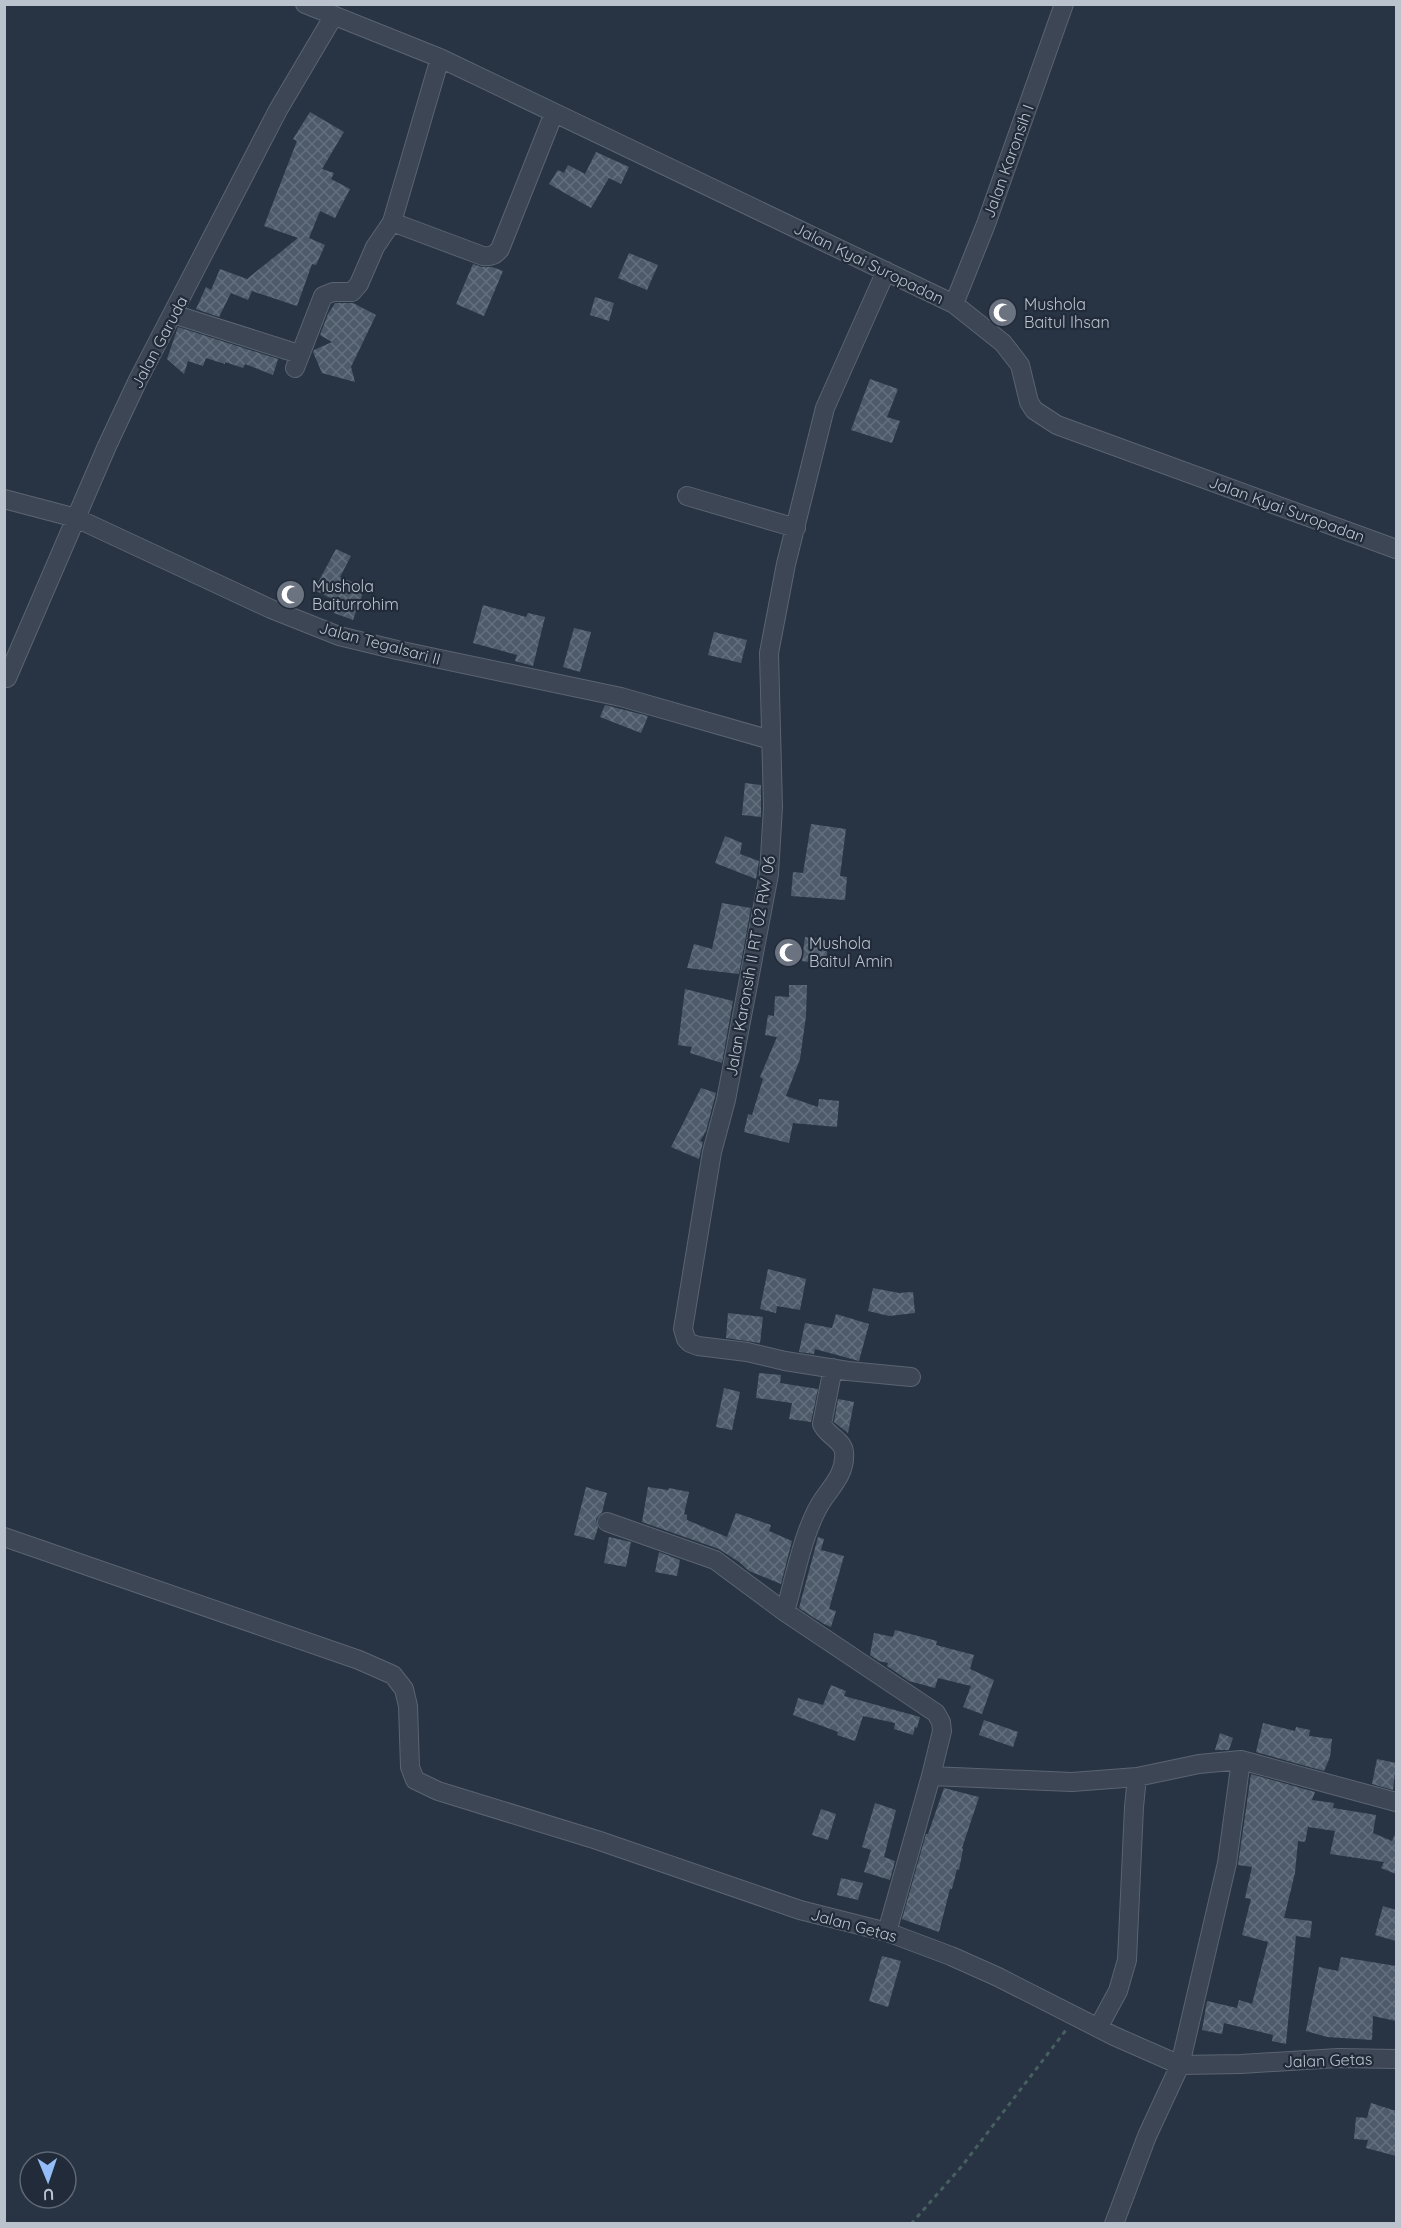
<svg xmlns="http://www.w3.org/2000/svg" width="1401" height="2228" viewBox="0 0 1401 2228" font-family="Quicksand,sans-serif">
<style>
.building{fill:url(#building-cross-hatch)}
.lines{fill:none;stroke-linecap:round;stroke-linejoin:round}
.minor-casing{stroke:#5b6471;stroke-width:20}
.path{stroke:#485f61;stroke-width:3;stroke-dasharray:4.5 4.5;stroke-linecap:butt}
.minor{stroke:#3c4654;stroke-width:18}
.labels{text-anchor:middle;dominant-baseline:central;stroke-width:4.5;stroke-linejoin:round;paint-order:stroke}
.street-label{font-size:16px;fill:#bac2cd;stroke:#212b39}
.poi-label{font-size:16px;fill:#bac2cd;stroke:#212b39;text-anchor:start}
</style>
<defs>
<pattern id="building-cross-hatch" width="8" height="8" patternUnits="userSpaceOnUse" patternTransform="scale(1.5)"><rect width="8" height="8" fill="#4c5a6a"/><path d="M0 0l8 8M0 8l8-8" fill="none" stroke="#64707e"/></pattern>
</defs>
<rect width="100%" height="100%" fill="#283444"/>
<path class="building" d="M310,112l34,20 -22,37 12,4 -3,6 19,10 -15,29 -15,-7 -11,27 16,7 -9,20 -4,-1 -15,42 -45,-15 -4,9 -17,-7 -12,24 -23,-8 10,-22 5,3 9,-21 27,10 51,-41 -34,-12 33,-85 -4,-2z
M596,152l33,15 -8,17 -12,-6 -18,30 -42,-24 9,-14 6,3 4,-8 17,9z
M629,253l29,12 -11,25 -29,-12z
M473,264l9,3h10l11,4 -19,45 -28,-12z
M595,297l19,6 -5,18 -19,-6z
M335,303h18l23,12 -25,52 4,15 -33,-9 -9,-21 1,-2 18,-8 -12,-7 8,-21z
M178,327l100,32 -5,16 -28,-11 -2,4 -18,-6v2l-19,-6 -3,8 -15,-5 -4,13 -17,-15z
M870,379l28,10 -11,28 13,4 -8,22 -41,-13z
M336,549l15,7 -11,21 25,10 -12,33 -19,-7 5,-11 -25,-12z
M483,605l43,12 2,-4 17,4 -12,49 -18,-5 2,-6 -44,-12z
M574,628l17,4 -11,40 -17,-5z
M714,632l33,8 -6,23 -33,-8z
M605,705l43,11 -7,17 -41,-16z
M745,783l16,2v32l-19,-2z
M811,824l35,5 -6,47 7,1 -2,23 -54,-4 2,-24 10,1z
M725,836l17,7 -2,11 19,7 -3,18 -41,-16z
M722,903l29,5 -12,66 -52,-6 7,-24 18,5z
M805,937l23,3 -2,24 -24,-3z
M789,985h18l-1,31 -6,43 -14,37 32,11 1,-8 20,2 -2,26 -44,-4 -4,20 -45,-11 4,-18 4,1 11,-36 -3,-2 17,-40 -12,-2 3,-20 6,1 1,-20 14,1z
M685,989l48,12 -11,62 -32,-10 2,-6 -14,-2z
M701,1088l15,5 -10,38 -6,10 3,1 -4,17 -28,-12z
M768,1269l38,10 -6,31 -23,-4 -1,7 -16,-4z
M873,1288l26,5 14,-1 2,21 -26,3 -21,-5z
M728,1313l35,4 -3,26 -34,-5z
M836,1314l33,10 -10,37 -44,-12 -1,5 -15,-2 6,-29 27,5z
M759,1373l22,2 -1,8 38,6 -7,33 -22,-3 3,-16 -36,-5z
M724,1388l16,4 -8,38 -16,-3z
M838,1399l16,3 -6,31 -14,-11z
M586,1487l21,6 -5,19 -6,7 2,9 -4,12 -20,-5z
M648,1487l20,3 1,-2 20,4 -5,22 3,1v5l40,17 9,-24 35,12 -2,6 23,10 -11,43 -32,-13 -10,-9 -20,-13 -77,-27z
M609,1537l22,5 -5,25 -22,-4z
M818,1537l6,2 -3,11 23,6 -15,53 7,2 -5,16 -7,-3 -25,-16z
M659,1552l21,8 -3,16 -22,-4z
M895,1630l42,11 -1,4 38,10 -4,14 24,11 -12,34 -19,-7 8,-21 -33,-8 -3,10 -26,-7 -22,-15 1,-3 -9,-2 -9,-6 4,-22 19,4z
M831,1685l15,6 -2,5 76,21 -3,11 -2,-1 -2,8 -19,-6 1,-6 -32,-7 -8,25 -18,-6 1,-3 -45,-17 5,-17 25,7z
M984,1720l34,12 -5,15 -34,-12z
M1263,1723l32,8 1,-4 14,3 -1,6 23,3 -2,18 -6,14 -68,-19z
M1220,1733l13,5 -4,12h-14z
M1377,1759l19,4 -3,27 -21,-6z
M1251,1774l64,18 -3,8 22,3 -1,5 43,7 -3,18 19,8 4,-9v42l-15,-6 3,-6 -54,-8 5,-23 -27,-4 -3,15 -7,-1 -3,32 -11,45 28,3 -2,17 -14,-2 -10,108 -14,-3 1,-6 -49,-12 -2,11 -20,-4 5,-29 30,7 2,-8 13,4 16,-62 -26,-7 9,-36 -6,-1 7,-31 -14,-2z
M944,1788l35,9 -17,51 1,1 -4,21 -2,-1 -5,20h-2l-11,43 -37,-13 24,-85h2z
M875,1803l21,7 -12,47 11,4 -5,19 -26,-8 7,-22 -9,-3z
M821,1809l15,5 -8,26 -16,-5z
M841,1878l22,5 -5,17 -21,-5z
M1383,1906l13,4v31l-21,-6z
M882,1956l19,5 -13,46 -19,-6z
M1341,1957l55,9v55l-23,-5 -1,24 -45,-3 -21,-6 13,-64 19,4z
M1371,2103l25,8v45l-30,-8 2,-8 -14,-1 2,-22 11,1z"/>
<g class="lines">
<defs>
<path id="minor" d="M305,4l135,54 514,246 49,39 17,22 9,37 5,8 23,15 339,124
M392,222l91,34c8,1 12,-1 17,-7l54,-136
M886,271l-61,137 -39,156 -17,89 4,154 -4,67 -43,226 -14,52 -29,177 3,10 4,4 8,3 49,6 38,9 63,10 63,6
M954,304l32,-80 78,-220
M173,314l126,40
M295,368l28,-72 10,-4h19l7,-8 16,-37 17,-25 48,-164
M687,496l109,32
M4,499l72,19 195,91 68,27 58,14 224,47 150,43
M7,678l100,-232 31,-66 140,-270 55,-93
M607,1522l108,38 70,52 151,101 5,9 1,9 -11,45 -44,156
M4,1537l355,123 34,15 11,14 4,17 2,61 5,13 23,11 159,49 203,70 87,22 64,24 47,21 116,59 66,29 61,-1 97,-6 58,1
M785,1612c10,-34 19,-86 39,-114 10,-14 22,-27 20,-46 -1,-12 -18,-17 -22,-28l11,-56
M931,1776l141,6 65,-5 62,-13 42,-4 155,42
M1098,2028l20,-37 9,-31 7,-153 3,-30
M1114,2224l33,-88 33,-71 47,-202 14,-103"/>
</defs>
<use href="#minor" class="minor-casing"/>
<path class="path" d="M911,2224l51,-58 104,-136"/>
<use href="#minor" class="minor"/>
</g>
<defs>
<symbol id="mosque-disc" viewBox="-11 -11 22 22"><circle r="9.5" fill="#6b7280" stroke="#212b39"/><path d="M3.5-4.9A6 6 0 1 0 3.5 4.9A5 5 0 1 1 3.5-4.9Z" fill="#fff"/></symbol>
</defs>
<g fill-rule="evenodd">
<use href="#mosque-disc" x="986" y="296" width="33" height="33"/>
<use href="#mosque-disc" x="274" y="578" width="33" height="33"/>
<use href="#mosque-disc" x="772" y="936" width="33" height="33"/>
</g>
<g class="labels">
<g class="street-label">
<text transform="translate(1008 161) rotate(-70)">Jalan Karonsih I</text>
<text transform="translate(869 263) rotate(26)">Jalan Kyai Suropadan</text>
<text transform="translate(159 342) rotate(-62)">Jalan Garuda</text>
<text transform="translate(1287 509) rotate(20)">Jalan Kyai Suropadan</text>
<text transform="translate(380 643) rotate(15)">Jalan Tegalsari II</text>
<text transform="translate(750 966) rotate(-80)">Jalan Karonsih II RT 02 RW 06</text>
<text transform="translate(854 1925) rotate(15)">Jalan Getas</text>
<text transform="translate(1328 2060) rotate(-2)">Jalan Getas</text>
</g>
<g class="poi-label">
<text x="1024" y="304">Mushola<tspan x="1024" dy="18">Baitul Ihsan</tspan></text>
<text x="312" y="586">Mushola<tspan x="312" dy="18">Baiturrohim</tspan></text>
<text x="809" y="943">Mushola<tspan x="809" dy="18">Baitul Amin</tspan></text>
</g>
</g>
<rect width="1401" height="2228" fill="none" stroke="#bac2cd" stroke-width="12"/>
<g transform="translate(48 2180) rotate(178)"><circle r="28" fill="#212b39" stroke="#5e6774" stroke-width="1.5"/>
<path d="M0-4.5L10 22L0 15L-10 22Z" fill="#94bdf8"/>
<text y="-9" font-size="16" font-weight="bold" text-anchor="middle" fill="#bac2cd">U</text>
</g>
</svg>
